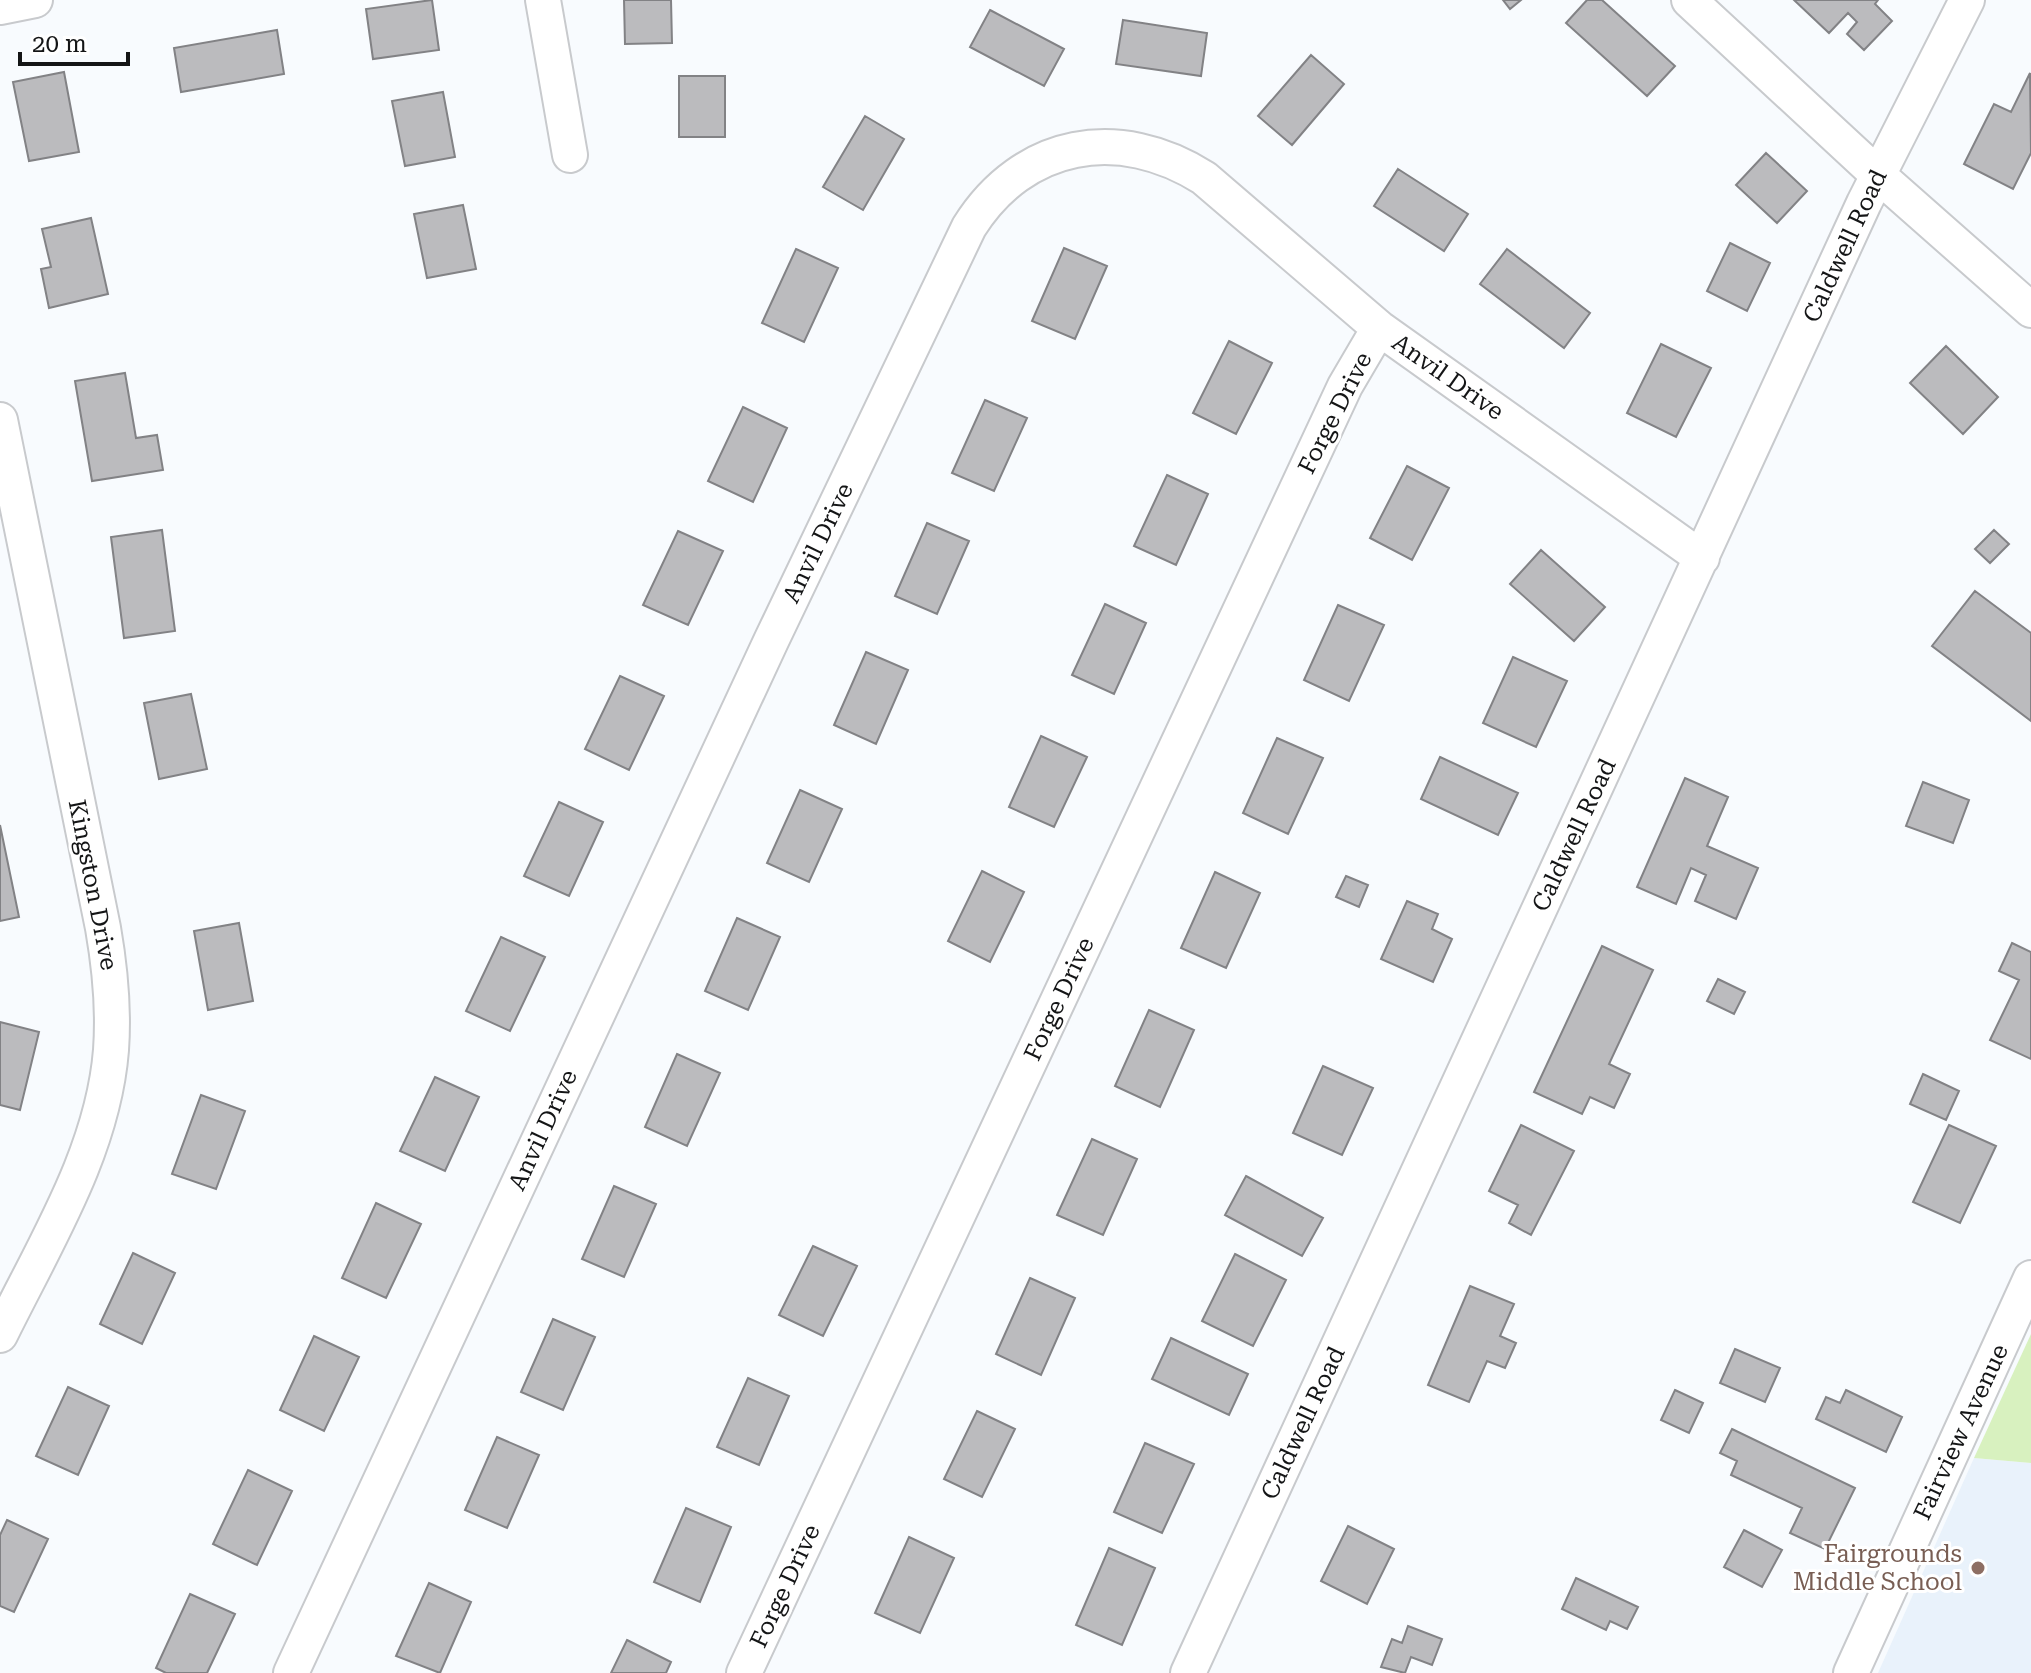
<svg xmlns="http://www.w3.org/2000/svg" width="2031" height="1673" viewBox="0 0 2031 1673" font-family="'Roboto Serif',serif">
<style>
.built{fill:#e9f2fb}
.green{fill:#d8f1bf}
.building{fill:#bbbbbe;stroke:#828285;stroke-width:2}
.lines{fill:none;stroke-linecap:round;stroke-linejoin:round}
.minor-casing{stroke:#c8cacd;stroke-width:38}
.minor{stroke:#fff;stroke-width:34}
.education-dot{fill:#8d6e63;stroke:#fff;stroke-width:3}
.labels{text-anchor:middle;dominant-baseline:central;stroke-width:6;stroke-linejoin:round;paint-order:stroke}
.street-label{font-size:24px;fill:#141516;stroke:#fff}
.education-label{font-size:24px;fill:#785e54;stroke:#fff;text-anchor:end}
</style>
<rect width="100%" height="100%" fill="#f8fbfe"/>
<path class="built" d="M1974,1458l57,5v210h-153z"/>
<path class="green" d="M2031,1334v129l-57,-5z"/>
<path class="building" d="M432,0l7,50 -66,9 -7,-50z
M624,0h47l1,43 -47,1z
M1503,0h18l-11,9z
M1587,0h15l73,66 -28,30 -81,-73z
M1794,0h84l-3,4 17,17 -28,29 -17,-16 10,-12 -9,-9 -19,20z
M990,10l74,39 -20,37 -74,-39z
M1123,20l84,13 -6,43 -85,-12z
M277,30l7,44 -103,18 -7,-44z
M1311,55l33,29 -52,61 -34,-29z
M64,72l15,80 -50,9 -16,-79z
M2030,73l1,80 -18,36 -49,-25 30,-60 17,8z
M679,76h46v61h-46z
M443,92l12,65 -50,9 -13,-65z
M865,116l39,23 -41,71 -40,-23z
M1766,153l41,38 -30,32 -41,-38z
M1398,169l70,45 -24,37 -70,-45z
M463,205l13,64 -49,9 -13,-64z
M91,218l17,76 -59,14 -8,-39 10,-2 -9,-38z
M1730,243l40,20 -23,48 -40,-20z
M1064,248l43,18 -32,73 -43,-18z
M796,249l42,19 -34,74 -42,-19z
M1507,249l83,64 -26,35 -84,-64z
M1229,341l43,22 -36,71 -43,-21z
M1661,344l50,24 -35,69 -49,-24z
M1946,346l52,51 -35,37 -53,-51z
M125,373l11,65 21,-3 6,35 -71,11 -17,-100z
M985,400l42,18 -33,73 -42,-18z
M743,407l44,21 -34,74 -45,-21z
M1407,466l42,22 -37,72 -42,-22z
M1167,475l41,19 -32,71 -42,-19z
M927,523l42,18 -32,73 -42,-18z
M162,530l13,101 -51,7 -13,-101z
M1994,530l15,14 -19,19 -15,-14z
M678,531l45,20 -35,74 -45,-20z
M1541,550l64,57 -31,34 -64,-57z
M1975,591l56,42v88l-99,-75z
M1105,604l41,19 -32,71 -42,-19z
M1338,605l46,20 -35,76 -45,-21z
M866,652l42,18 -32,74 -42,-19z
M1513,657l54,24 -31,66 -53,-24z
M620,676l44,20 -35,74 -44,-21z
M191,694l16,75 -48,10 -15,-76z
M1041,736l46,21 -33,70 -45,-20z
M1277,738l46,20 -35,76 -45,-21z
M1440,757l78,36 -20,42 -77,-36z
M1685,778l43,19 -21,49 51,22 -22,51 -41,-18 11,-26 -15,-7 -15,36 -39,-17z
M1923,782l46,18 -16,43 -47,-17z
M800,790l42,19 -33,73 -42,-19z
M559,802l44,20 -34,74 -45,-20z
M0,825l19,92 -19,4z
M982,871l42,21 -34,70 -42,-21z
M1215,872l45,21 -34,75 -45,-20z
M1346,876l22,9 -9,22 -23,-10z
M1407,901l31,13 -6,15 20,10 -19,43 -52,-23z
M737,918l43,19 -32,73 -43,-19z
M239,923l14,78 -45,9 -14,-79z
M501,937l44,20 -35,74 -44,-20z
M2012,943l19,9v107l-41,-19 29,-60 -20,-9z
M1602,946l51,24 -44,94 21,10 -16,34 -24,-11 -8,17 -48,-22z
M1718,979l27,13 -11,22 -27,-13z
M1149,1010l45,20 -34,77 -45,-21z
M0,1022l39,10 -19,78 -20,-5z
M677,1054l43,19 -33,73 -42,-19z
M1323,1066l50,22 -31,67 -49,-22z
M1923,1074l36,17 -13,29 -36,-16z
M435,1077l44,20 -34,74 -45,-20z
M201,1095l44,16 -29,78 -44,-15z
M1521,1125l53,26 -43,84 -22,-12 9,-18 -29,-14z
M1949,1125l47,21 -36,77 -47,-21z
M1092,1139l45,20 -34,76 -46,-20z
M1246,1176l77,42 -21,38 -77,-41z
M614,1186l42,18 -32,73 -42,-18z
M376,1203l45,21 -35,74 -44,-20z
M813,1246l44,20 -34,70 -44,-21z
M133,1253l42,20 -33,71 -42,-20z
M1235,1254l51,26 -33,66 -51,-25z
M1030,1278l45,20 -34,77 -45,-21z
M1470,1286l44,18 -14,32 16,7 -11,25 -18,-7 -18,41 -41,-17z
M553,1319l42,18 -32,73 -42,-18z
M314,1336l45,21 -35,74 -44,-21z
M1171,1338l77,36 -19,41 -77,-36z
M1735,1349l45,19 -15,34 -45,-19z
M748,1378l41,18 -30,69 -42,-18z
M68,1387l41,19 -31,69 -42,-19z
M1675,1390l28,13 -14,30 -28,-13z
M1846,1390l56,27 -16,35 -70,-33 10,-22 14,6z
M977,1411l38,18 -33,68 -38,-18z
M1732,1429l123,59 -30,61 -35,-16 12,-25 -71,-33 6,-14 -17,-8z
M497,1437l42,18 -32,73 -42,-18z
M1145,1443l49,21 -32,69 -48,-21z
M248,1470l44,21 -35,74 -44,-21z
M686,1508l45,19 -31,75 -46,-20z
M7,1520l41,19 -34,73 -14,-6v-71z
M1348,1526l46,23 -27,55 -46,-23z
M1744,1530l38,20 -20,37 -38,-20z
M909,1537l45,21 -34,75 -45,-20z
M1109,1548l46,20 -33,77 -46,-20z
M1576,1578l62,29 -11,22 -17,-8 -4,9 -44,-21z
M429,1583l42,19 -31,71 -44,-17z
M190,1594l45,20 -28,59h-41l-10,-5z
M1408,1626l34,13 -10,26 -21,-8 -6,16 -24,-6 11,-28 10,4z
M627,1640l44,22 -5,11h-55z"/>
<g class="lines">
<defs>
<path id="minor" d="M543,0l27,155
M1689,0l189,175 153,135
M0,7l35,-7
M0,420l103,508c7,40 11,80 8,122 -8,102 -67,195 -111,285
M291,1673l480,-1032 198,-414c54,-86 150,-103 235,-49l175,150 323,230
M744,1673l601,-1287 34,-58
M1188,1673l676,-1470 103,-203
M1851,1673l180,-395"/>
</defs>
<use href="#minor" class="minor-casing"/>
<use href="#minor" class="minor"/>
</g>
<circle class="education-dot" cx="1978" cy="1568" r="8"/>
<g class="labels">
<g class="street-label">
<text transform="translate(1845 246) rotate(-65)">Caldwell Road</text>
<text transform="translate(1448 377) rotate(35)">Anvil Drive</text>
<text transform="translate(1335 413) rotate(-63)">Forge Drive</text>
<text transform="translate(818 543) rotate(-64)">Anvil Drive</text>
<text transform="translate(1574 835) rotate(-65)">Caldwell Road</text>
<text transform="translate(93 885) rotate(79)">Kingston Drive</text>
<text transform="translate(1059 999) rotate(-65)">Forge Drive</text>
<text transform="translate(543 1130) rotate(-65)">Anvil Drive</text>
<text transform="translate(1303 1423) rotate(-65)">Caldwell Road</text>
<text transform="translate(1961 1432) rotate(-65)">Fairview Avenue</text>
<text transform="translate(785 1586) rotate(-65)">Forge Drive</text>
</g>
<g class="education-label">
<text x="1962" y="1554">Fairgrounds<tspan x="1962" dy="28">Middle School</tspan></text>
</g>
</g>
<path d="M20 52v12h108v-12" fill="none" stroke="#141516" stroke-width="4"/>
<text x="32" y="52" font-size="24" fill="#141516" stroke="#ffffff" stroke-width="6" paint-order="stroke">20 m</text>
</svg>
